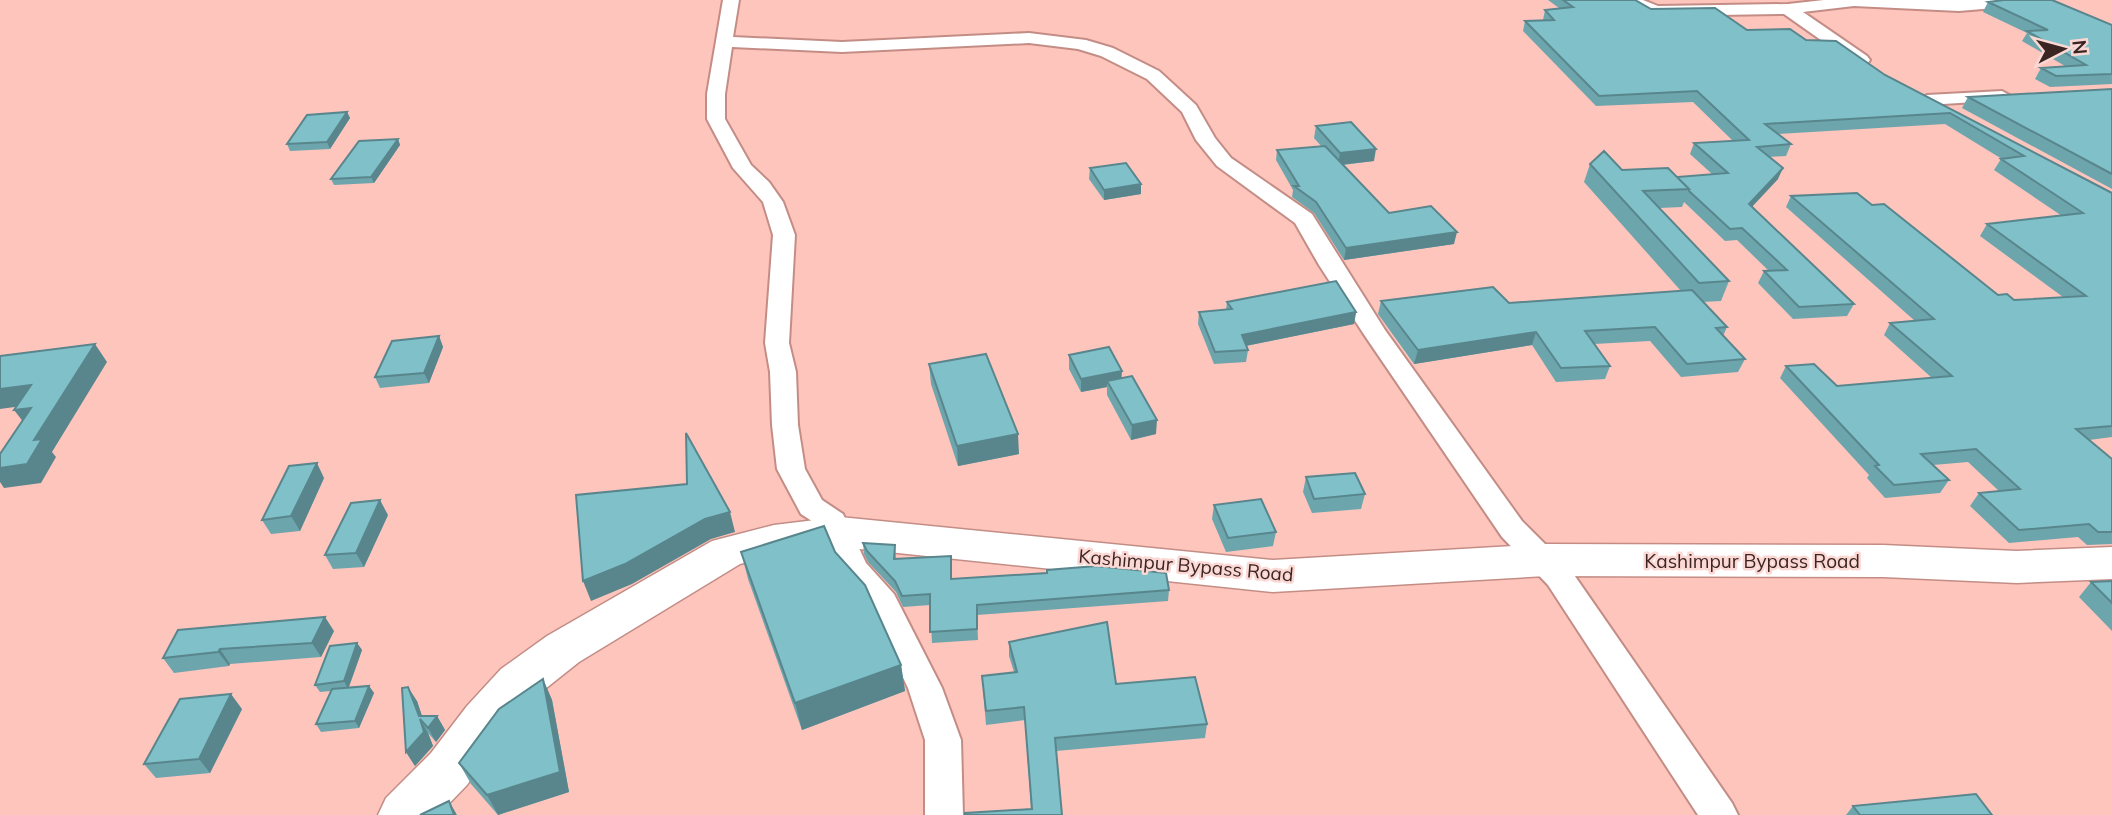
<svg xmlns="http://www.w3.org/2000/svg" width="2112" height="815" viewBox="0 0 2112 815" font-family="Mulish,sans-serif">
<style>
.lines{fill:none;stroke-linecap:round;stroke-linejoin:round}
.minor-casing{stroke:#c38d86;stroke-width:4}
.secondary-casing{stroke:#c38d86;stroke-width:3}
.minor{fill:#fff;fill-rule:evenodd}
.secondary{fill:#fff;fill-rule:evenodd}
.wall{fill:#6da5ad}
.shaded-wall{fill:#59868d}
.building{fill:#7fc0c9;stroke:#59868d;stroke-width:2}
.labels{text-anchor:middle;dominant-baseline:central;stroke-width:5;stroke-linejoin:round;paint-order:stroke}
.street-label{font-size:19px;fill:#3b2523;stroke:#fcd8d4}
</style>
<rect width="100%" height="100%" fill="#fec5bd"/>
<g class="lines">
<defs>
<path id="minor" d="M723,0h16l-6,37 109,5 187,-9 57,7 27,8 46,23 37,34 19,33 16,20 81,56 73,116 137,191 48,48 162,234 6,12h-40l-150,-230 -46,-48 -139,-204 -44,-68 -24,-42 -78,-57 -21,-26 -14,-28 -35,-33 -46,-23 -23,-7 -49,-6 -187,9 -110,-5 -7,47v25l26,46 18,17 14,20 12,33 -6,108 7,29 2,53 7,44 17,31 21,14 23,49 28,31 48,94 19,52 2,75h-38v-75l-17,-52 -37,-78 -29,-33 -21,-50 -20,-13 -24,-45 -5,-44 -2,-53 -5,-29 8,-108 -10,-33 -30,-34 -26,-49v-25z
M1621,0h22l15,6 130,-2 36,-4h214l-8,5 -71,6 -105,-5 -51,6 64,44 3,4 -3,4h-12l-71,-50 -128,2z
M2002,91l9,5 -3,4 -81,5 -9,-5 9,-5z"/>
<path id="secondary" d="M840,517l433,43 273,-16 337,1 134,6 95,-4v32l-95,4 -134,-6 -337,-1 -273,16 -433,-45 -66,8 -34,9 -161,98 -44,35 -34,39 -34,49 -29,30h-60l8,-17 45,-45 36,-47 34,-37 46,-33 165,-95 62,-16z"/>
</defs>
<use href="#minor" class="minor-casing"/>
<use href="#secondary" class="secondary-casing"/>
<use href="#minor" class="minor"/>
<use href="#secondary" class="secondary"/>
</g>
<path class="wall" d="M1548,0h87l16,9 96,21 59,10 79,35 227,118v244l-23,3 23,19v85l-25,1 -9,-8 -69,6 -39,-37 9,-13 20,-2 -31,-29 -35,3 16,15 -9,13 -55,5 -18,-20 2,-3 -89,-97 6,-12 51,20 95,-8 -48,-43 6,-12 25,-2 -129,-114 5,-11 81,9 126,90 16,5 49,-3 -83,-61 7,-12 75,-8 -68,-46 7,-11h1l-57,-35 -168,10 14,10 -5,12 -17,1 9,22 -26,28 102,97 -7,12 -54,3 -35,-36 6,-12h5l-32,-31 -12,1 -41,-39 -2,5 -23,1 70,73 -8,20 -18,1 24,25 -4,9 22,23 -7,13 -57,5 -31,-36 -56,3 16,22 -5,13 -49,3 -24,-37 -118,19 -36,-50 3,-13 128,2 172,-12 -97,-109 6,-18 32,6 55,7 35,-3 -22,-20 4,-11 39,-2 -40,-39 -97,4 -73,-75 2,-10 18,-1 2,-10 14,-2z
M1988,2l124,23v59l-62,3 -15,-8 6,-11 24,-2 -43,-25 5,-8 -44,-21z
M2112,89v100l-150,-81 6,-11z
M347,112l3,6 -20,31 -40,2 -3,-7z
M1316,126l58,35 -31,4 46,48 65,31 -110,16 -30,-47 -22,-16 1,-7 -17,-30 1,-10 45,-3 -8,-9z
M398,139l2,6 -26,38 -40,2 -3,-6z
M1090,168l51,26 -37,6 -15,-21z
M1227,302l129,10 -2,12 -108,22 2,4 -2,12 -32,2 -16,-40 1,-12 27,-2z
M439,336l4,11 -14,36 -49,5 -5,-11z
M1069,355l53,23 34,56 -25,6 -24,-45v-8l-26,5 -12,-23z
M929,364l90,90 -61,12 -27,-82z
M1306,477l59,17 -4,15 -49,4 -9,-21z
M324,478l-24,53 -29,3 -9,-14z
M1214,505l62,27 -3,14 -47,6 -14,-33z
M388,515l-24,52 -31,2 -8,-14z
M863,543l32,2 1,14 55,-3 1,23 217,11 -1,11 -191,14 1,25 -46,3 -2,-38 -27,2 -7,-15 -28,-30 -4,-8z
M741,552h94l66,113 4,26 -103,39 -54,-151z
M2112,581v50l-33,-34 12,-15z
M334,631l-13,26 -91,7 -1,2 -55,7 -11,-15z
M1009,642l107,42 91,40 -2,14 -149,13 -25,58 -6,-89 -39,5 -3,-36 31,-17 -5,-16z
M357,643l5,7 -13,37 20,-1 5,7 -15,35 -38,4 -5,-8 15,-33 -11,1 -5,-7z
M543,679l9,21 17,92 -71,23 -27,-31 -12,-21z
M417,701l5,15h15l8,14 -9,12 -8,-9 5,13 -18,20 -9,-14z
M242,709l-32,64 -54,5 -12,-14z
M1853,806l139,9h-146z"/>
<path class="shaded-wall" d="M347,112l3,6 -20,31 -3,-7z
M398,139l2,6 -26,38 -3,-6z
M1376,149l-2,12 -36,4 2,-12z
M1783,168l-5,11 -34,36 5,-11z
M1141,184v10l-37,6v-10z
M1457,232l-3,12 -110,16 2,-12z
M1356,312l-2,12 -114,23 2,-12z
M1536,332l-4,13 -118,19 4,-14z
M439,336l4,11 -14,36 -5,-10z
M95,344l12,18 -55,90 4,5 -15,26 -37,5 -4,-6v-14l34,-28 -6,-12 -14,-18z
M1122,371l-1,14 -14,-4v6l-26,5v-13z
M31,385l13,18 -44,6v-20z
M1157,420l-1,14 -25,6 1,-15z
M1018,434l1,20 -61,12 -1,-20z
M317,463l7,15 -24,53 -9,-15z
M380,500l8,15 -24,52 -8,-14z
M730,512l5,20 -24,7 -79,45 -41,17 -8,-20 122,-62z
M325,617l9,14 -13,26 -9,-14z
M357,643l5,7 -14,39 -4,-8z
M220,649l10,15 -1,2 -11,-14z
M901,665l4,26 -103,39 -7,-27z
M543,679l9,21 17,92 -71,23 -11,-20z
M369,686l5,7 -15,35 -4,-7z
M408,687l9,14 8,24 -6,-9z
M231,694l11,15 -32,64 -11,-14z
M437,716l8,14 -9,12 -8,-14z
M420,719l8,14 5,13 -18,20 -9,-14z
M449,801l8,14h-3z"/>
<path class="building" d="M1563,0h72l16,9 64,-1 32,22 43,-1 16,11 30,1 49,34 227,118v233l-36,3 36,30v73h-14l-9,-8 -70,6 -40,-37 41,-4 -44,-40 -55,5 28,26 -55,5 -19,-19 4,-1 -93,-99 28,-2 23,22 115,-10 -62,-53 44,-4 -143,-123 66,-3 15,12 12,-1 114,91 9,-1 7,6 72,-4 -99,-72 96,-11 -82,-54 23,-3 -74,-43 -185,11 26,20 -34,3 26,21 -34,36 105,100 -55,3 -35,-36 23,-1 -45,-42 -12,1 -41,-38v-2l-12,-12 51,-4 -34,-30 55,-3 -52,-49 -98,5 -74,-75 29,-1 -9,-10 28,-3z
M2004,0h48l60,25v49l-56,2 -15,-8 45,-3 -59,-34 21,-1 -60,-28z
M2112,89v85l-144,-77z
M347,112l-20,30 -40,2 20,-29z
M1351,122l25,27 -36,4 -24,-27z
M398,139l-27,38 -40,2 28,-38z
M1325,146l64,67 42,-7 26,26 -111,16 -30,-46 -22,-16h5l-22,-36z
M1604,151l18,19 46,-2 21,21 -46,2 86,90 -30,2 -109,-119z
M1126,163l15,21 -37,6 -14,-22z
M1336,281l20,31 -114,23 6,15 -33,2 -16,-40 33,-3 -5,-7z
M1493,287l16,16 183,-13 35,37 -11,1 29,31 -58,5 -32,-37 -70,4 25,35 -49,2 -25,-36 -118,18 -37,-49z
M439,336l-15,37 -49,4 17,-36z
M95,344l-61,96 8,-1 -15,25 -27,4v-14l31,-46 -17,2 17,-25 -31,4v-33z
M1109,347l13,24 -41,8 -12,-24z
M986,354l32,80 -61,12 -28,-82z
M1132,376l25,44 -25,5 -25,-44z
M686,433l44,79 -25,7 -80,45 -42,17 -7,-86 111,-11z
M317,463l-26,53 -29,4 27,-54z
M1355,473l10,21 -51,5 -8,-22z
M1261,499l15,33 -48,6 -14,-33z
M380,500l-24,53 -31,2 26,-52z
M824,526l11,26 30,33 36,80 -106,38 -54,-151z
M863,543l32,2 -1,14 57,-3v23l96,-6v-3l49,-4 70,7 3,17 -192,15v24l-47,3v-38l-28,2 -7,-15 -28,-30z
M2112,581v22l-21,-21z
M325,617l-13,26 -92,6 -2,3 -55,6 15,-28z
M1107,622l9,62 79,-7 12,47 -152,14 7,77h-97v-2l67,-4 -8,-102 -38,4 -4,-35 35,-4 -8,-30z
M357,643l-13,38 -29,4 15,-39z
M543,679l17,93 -73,23 -28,-32 40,-54z
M369,686l-14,35 -39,3 16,-35z
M408,687l11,29h18l-9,12 -8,-9 4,13 -18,20 -4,-64z
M231,694l-32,65 -55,5 36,-65z
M1976,794l16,21h-132l-7,-9z
M449,801l5,14h-34z"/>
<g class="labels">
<g class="street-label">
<text x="1752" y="561">Kashimpur Bypass Road</text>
<text transform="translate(1186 565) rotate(5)">Kashimpur Bypass Road</text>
</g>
</g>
<g transform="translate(2063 49) rotate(84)" stroke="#fcd8d4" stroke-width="5" paint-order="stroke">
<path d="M0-5L12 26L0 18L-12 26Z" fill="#3b2523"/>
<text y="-10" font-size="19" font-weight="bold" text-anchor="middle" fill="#3b2523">N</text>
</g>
</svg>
